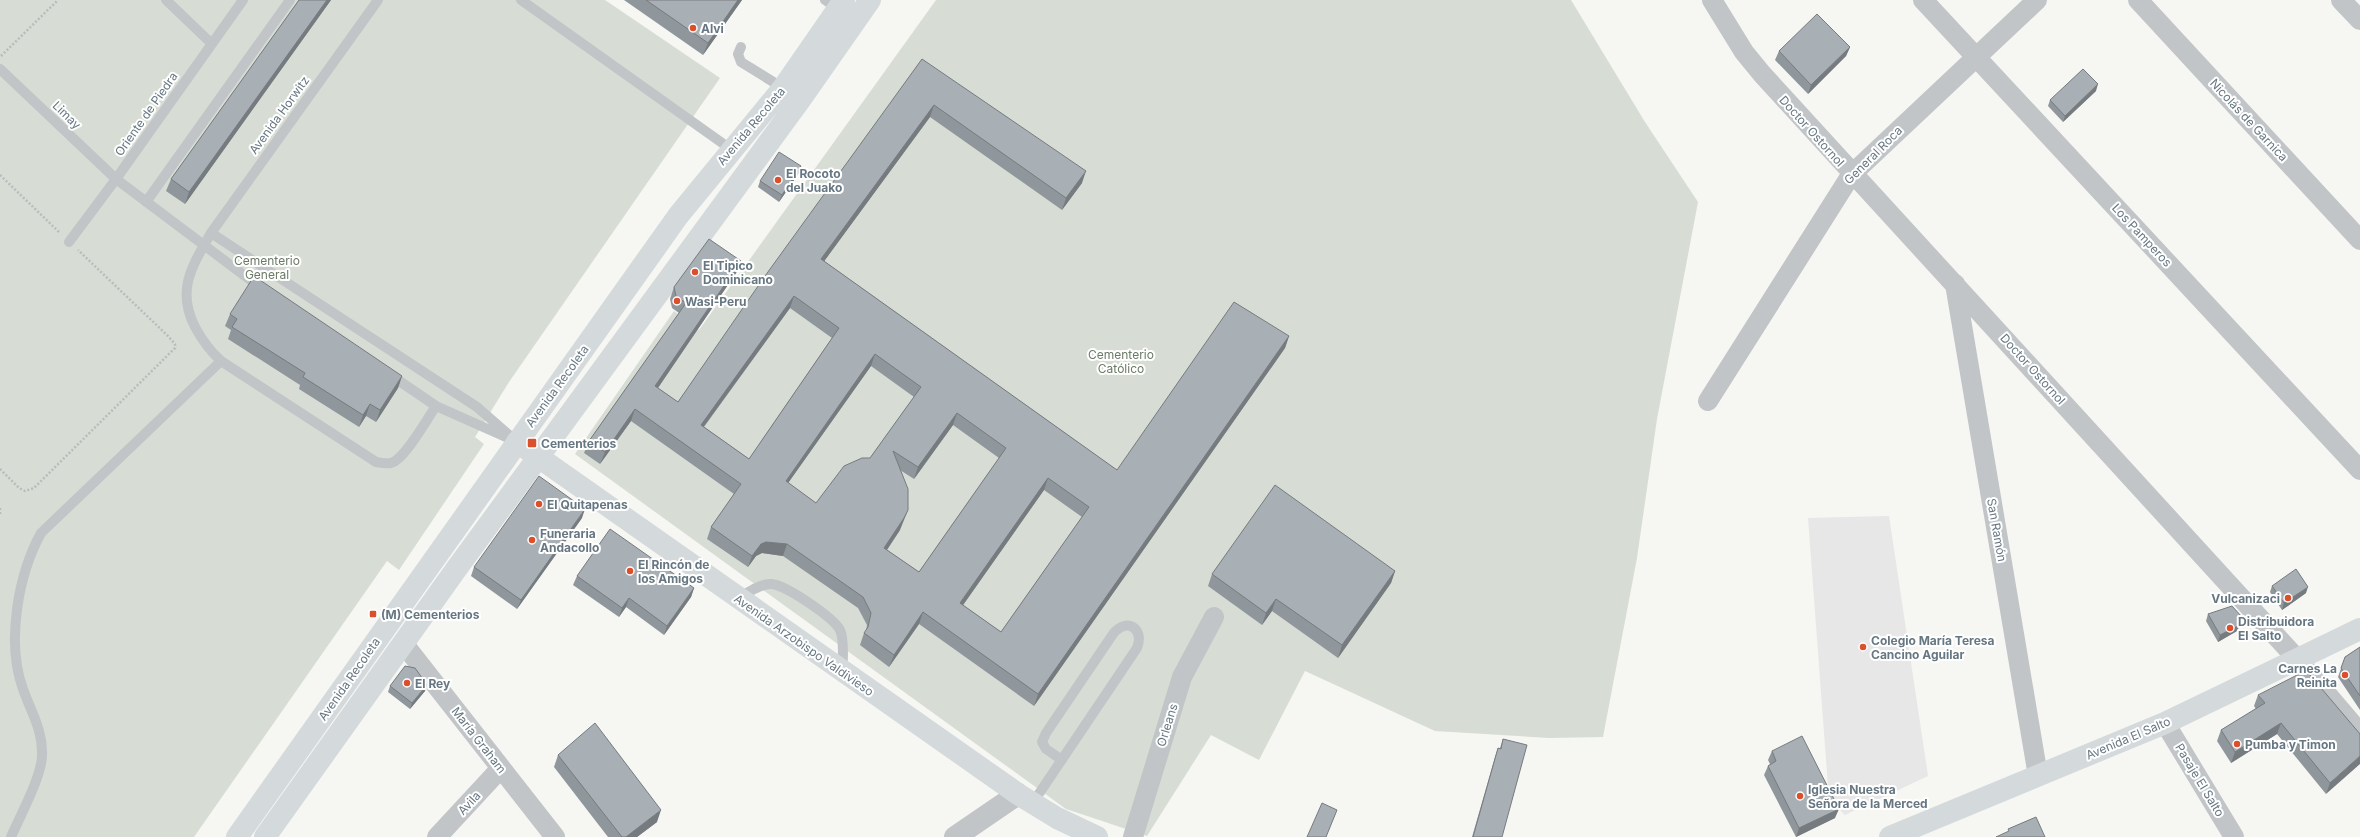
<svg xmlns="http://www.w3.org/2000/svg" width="2360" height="837" viewBox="0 0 2360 837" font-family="Inter,sans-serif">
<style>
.built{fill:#e6e7e6}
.green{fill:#d7ddd4}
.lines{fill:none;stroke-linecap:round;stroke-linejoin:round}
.path{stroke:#b9bcbe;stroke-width:2.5;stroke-dasharray:2 2;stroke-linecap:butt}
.service{stroke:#c1c5c8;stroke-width:10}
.minor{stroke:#c1c5c8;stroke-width:20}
.tertiary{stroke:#c1c5c8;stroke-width:22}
.secondary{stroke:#d4d9dc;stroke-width:22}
.primary{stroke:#d4d9dc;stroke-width:22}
.wall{fill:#90979c;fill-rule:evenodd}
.shaded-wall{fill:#767b7f}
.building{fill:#a8b0b5;stroke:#767b7f;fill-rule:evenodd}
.poi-dot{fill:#db4f2d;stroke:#fff;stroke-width:1.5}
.labels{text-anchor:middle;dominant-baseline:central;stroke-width:4;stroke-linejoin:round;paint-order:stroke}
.poi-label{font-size:12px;font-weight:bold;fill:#667782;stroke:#fff;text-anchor:start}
.street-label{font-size:12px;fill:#667782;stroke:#fff}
.park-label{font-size:12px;fill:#6a7a65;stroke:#fff}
</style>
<rect width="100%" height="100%" fill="#f6f6f3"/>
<path class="built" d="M1889,516l39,260 -83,39 -16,-16 -21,-281z"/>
<path class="green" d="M0,0h605l115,78 -211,304 -34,55 9,7 -85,126 -12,-9 -193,276h-194z
M936,0h635l74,122 53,80 -41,217 -20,139 -34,179 -54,1 -114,-7 -130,-60 -46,89 -48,-25 -64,101 -81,-27 -491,-355 99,-143 25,19z"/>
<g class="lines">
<path class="path" d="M1,56l57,-56
M0,175l60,58
M0,469l19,19 6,3 9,-3 141,-140v-4l-7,-8 -90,-86
M0,508v6"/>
<path class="service" d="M166,0l46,44
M521,0l211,150
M825,0l13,9
M741,47l-3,7 3,8 42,26
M0,69l116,110 145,109
M146,202l144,-202
M211,233l266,174 32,28
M69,242l47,-63 127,-179
M221,361c-11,-10 -19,-21 -26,-34 -19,-37 -3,-61 16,-94l167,-233
M389,374l47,32 81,36
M738,598c9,-5 23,-15 34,-14 15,2 61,33 68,46 5,10 2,29 3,40
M1032,804l105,-156c8,-20 -11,-31 -24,-14l-67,99 -4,9 4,7 16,11
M11,837c9,-21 31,-61 31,-82 1,-25 -11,-43 -19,-66 -17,-46 -5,-114 18,-156l180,-172 155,101c5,1 10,2 15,1 14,-4 36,-44 45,-57"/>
<path class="minor" d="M1712,0l32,52 18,22 536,586 62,73
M1923,0l437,470
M2138,0l222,240
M2341,0l19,20
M1955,284l83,492
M1708,401l143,-226 186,-175
M403,643l152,194
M2165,723l69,114
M437,837l64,-69
M1133,837l49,-160 32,-60"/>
<path class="tertiary" d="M955,837l63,-43"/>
<path class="secondary" d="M517,442l501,352 39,24 40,19
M1890,837l275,-114 195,-94"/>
<path class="primary" d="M237,837l441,-621 105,-128 61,-88
M265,837l192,-269 343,-468 70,-100"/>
</g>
<path class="wall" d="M299,0h32l-146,204 -19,-13 5,-12z
M624,0h118l-39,55z
M1850,47l-4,9 -38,38 -33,-34 4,-9z
M922,59l160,124 -20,27 -132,-93 -106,144 293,209 172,-134 -4,12 -251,358 -115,-82 -30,43 -29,-22 4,-12 2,-2 1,-6 -9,-17 -75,-52 -21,-3 -6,3 -8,11 -41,-28 4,-12 23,-33 -103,-73 -31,43 -16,-11 5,-12 90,-128 -7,-5 -2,-9 4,-12 67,-26 -5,12 -78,115 20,14zM790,308l42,30 -83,121 -45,-32zM871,366l43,31 -44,61 -54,45 -28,-20zM953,425l46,33 -80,114 -32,-22 13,-20v-60l14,9zM1044,490l38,27 -81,115 -38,-27z
M2096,91l-33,31 -15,-16 2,-6z
M799,173l-20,29 -21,-15 2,-6z
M230,314l172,62 -4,12 -22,34 -10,-6 -7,11 -60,-38 1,-4 -72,-46 3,-9 -6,-4z
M582,518l-65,91 -46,-33 3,-9z
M1395,571l-4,12 -53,75 -66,-47 -10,14 -54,-39 4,-12z
M577,576l117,12 -3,9 -27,38 -38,-28 -7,10 -46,-32z
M2272,586l34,7 -24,17 -12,-18z
M2208,614l29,17 -19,11 -12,-21z
M2360,647v63l-22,-33 7,-20z
M390,686l35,5 -15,18 -22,-17z
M2258,695l102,39 -34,60 -49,-60 -46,29 -14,-22 4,-11 35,-21 -2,-3z
M1503,739l-1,98h-30l23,-80 3,-9h2z
M1772,751l63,67 -39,19 -32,-62 4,-9 2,-2 -2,-4z
M558,755l99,67 -20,15h-29l-54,-70z"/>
<path class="shaded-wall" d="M327,0h4l-146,204 4,-12z
M738,0h4l-39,55 5,-12z
M1850,47l-4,9 -38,38 3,-9z
M2098,84l-2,7 -33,31 2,-6z
M934,105l-4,12 -113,154 4,-12z
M801,166l-2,7 -20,29 3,-7z
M1086,171l-4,12 -20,27 4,-12z
M741,261l-5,12 -85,125 4,-12z
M794,296l-4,12 -94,129 5,-12z
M1289,336l-4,12 -251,358 4,-12z
M875,354l-4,12 -90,127 5,-12z
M402,376l-4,12 -22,34 4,-12z
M370,404l-4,12 -7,11 4,-12z
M635,409l-4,12 -31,43 5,-12z
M957,413l-4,12 -39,54 4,-12z
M1048,478l-4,12 -88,125 4,-12z
M585,509l-3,9 -65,91 4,-9z
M908,510l-8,20 -20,30 4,-12z
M766,542l21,2 -4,12 -21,-3 -6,3 -8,11 4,-11 9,-12z
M1395,571l-4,12 -53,75 4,-13z
M2308,587l-2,6 -24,17 2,-7z
M694,588l-3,9 -27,38 3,-9z
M629,598l-3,9 -7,10 3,-9z
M1276,599l-4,12 -10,14 4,-12z
M923,612l-4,12 -30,43 5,-12z
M2240,625l-3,6 -19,11 2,-7z
M427,685l-2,6 -15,18 2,-6z
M2281,723l-4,11 -46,29 4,-11z
M2360,756v8l-34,30 4,-11z
M1839,809l-4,9 -39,19 3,-9z
M661,810l-4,12 -20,15h-11z"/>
<path class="building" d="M299,0h28l-138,192 -18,-13z
M646,0h92l-30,43z
M1817,14l33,33 -39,38 -32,-34z
M922,59l164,112 -20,27 -132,-93 -113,154 296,211 117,-168 55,34 -251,358 -115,-82 -29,43 -30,-22 4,-6 3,-14 -8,-16 -76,-53 -21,-2 -5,2 -9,12 -41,-29 30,-43 -106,-75 -30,43 -16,-11 97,-138 -10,-7 -2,-9 35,-48 32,22 -86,125 23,16 87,-126zM794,296l45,32 -90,131 -48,-34zM875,354l46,33 -51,71h-8l-18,8 -28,37 -30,-22zM957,413l49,35 -87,124 -35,-24 20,-30 4,-8v-21l-15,-38 25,16zM1048,478l41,29 -88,125 -41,-29z
M2083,69l15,15 -33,32 -15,-16z
M779,152l22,14 -19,29 -22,-14z
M254,276l148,100 -22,34 -10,-6 -7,11 -60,-38 2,-4 -73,-46 5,-8 -7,-5z
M539,476l46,33 -64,91 -47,-33z
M1275,485l120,86 -53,74 -66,-46 -10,14 -54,-39z
M610,529l84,59 -27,38 -38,-28 -7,10 -45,-32z
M2296,569l12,18 -24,16 -12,-17z
M2232,606l10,11 -2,8 -20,10 -12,-21z
M2360,647v49l-19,-28 4,-11z
M405,666l10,2 12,17 -15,18 -22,-17z
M2303,672l7,3 50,59v22l-30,27 -49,-60 -46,29 -14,-22 44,-27 -7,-8z
M595,723l66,87 -35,27h-4l-64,-82z
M1802,736l37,73 -40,19 -31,-62 8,-5 -4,-10z
M1503,739l24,6 -25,92h-29l25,-89 3,1z
M1322,803l15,7 -11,27h-19z
M2036,817l9,20h-49l13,-6 -1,-2z"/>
<g class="poi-dot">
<circle cx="693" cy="28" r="4"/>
<circle cx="778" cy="180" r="4"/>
<circle cx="695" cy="272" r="4"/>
<circle cx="677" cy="301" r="4"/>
<rect x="527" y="438" width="10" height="10" rx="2"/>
<circle cx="539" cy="504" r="4"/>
<circle cx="532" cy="540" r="4"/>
<circle cx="630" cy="571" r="4"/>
<circle cx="2288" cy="598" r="4"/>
<rect x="369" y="610" width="8" height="8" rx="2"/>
<circle cx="2230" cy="628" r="4"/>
<circle cx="1863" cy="647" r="4"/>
<circle cx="2345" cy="675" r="4"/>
<circle cx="407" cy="683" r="4"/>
<circle cx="2237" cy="744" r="4"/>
<circle cx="1800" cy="796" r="4"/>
</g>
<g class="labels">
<g class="poi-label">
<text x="701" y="28">Alvi</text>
<text x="786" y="173">El Rocoto<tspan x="786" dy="14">del Juako</tspan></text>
<text x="703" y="265">El Tipico<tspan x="703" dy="14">Dominicano</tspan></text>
<text x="685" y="301">Wasi-Peru</text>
<text x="541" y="443">Cementerios</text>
<text x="547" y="504">El Quitapenas</text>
<text x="540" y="533">Funeraria<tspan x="540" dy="14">Andacollo</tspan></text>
<text x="638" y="564">El Rincón de<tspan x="638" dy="14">los Amigos</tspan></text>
<text x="2280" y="598" text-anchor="end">Vulcanizaci</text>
<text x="381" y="614">(M) Cementerios</text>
<text x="2238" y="621">Distribuidora<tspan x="2238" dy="14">El Salto</tspan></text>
<text x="1871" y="640">Colegio María Teresa<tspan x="1871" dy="14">Cancino Aguilar</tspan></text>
<text x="2337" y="668" text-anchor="end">Carnes La<tspan x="2337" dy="14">Reinita</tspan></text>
<text x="415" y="683">El Rey</text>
<text x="2245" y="744">Pumba y Timon</text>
<text x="1808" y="789">Iglesia Nuestra<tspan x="1808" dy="14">Señora de la Merced</tspan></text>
</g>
<g class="street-label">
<text transform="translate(146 114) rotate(-55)">Oriente de Piedra</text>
<text transform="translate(67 115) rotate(44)">Limay</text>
<text transform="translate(279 115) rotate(-54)">Avenida Horwitz</text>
<text transform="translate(2249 120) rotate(47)">Nicolás de Garnica</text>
<text transform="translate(751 126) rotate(-50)">Avenida Recoleta</text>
<text transform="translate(1812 131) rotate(48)">Doctor Ostornol</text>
<text transform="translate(1873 155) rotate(-45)">General Roca</text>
<text transform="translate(2142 235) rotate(47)">Los Pamperos</text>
<text transform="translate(2033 369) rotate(48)">Doctor Ostornol</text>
<text transform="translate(557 386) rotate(-54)">Avenida Recoleta</text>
<text transform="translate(1997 530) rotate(80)">San Ramón</text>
<text transform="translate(804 645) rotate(35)">Avenida Arzobispo Valdivieso</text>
<text transform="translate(349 679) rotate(-55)">Avenida Recoleta</text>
<text transform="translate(1167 725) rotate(-73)">Orleans</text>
<text transform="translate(2128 738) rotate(-23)">Avenida El Salto</text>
<text transform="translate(479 740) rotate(52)">María Graham</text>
<text transform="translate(2200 780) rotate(59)">Pasaje El Salto</text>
<text transform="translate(469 803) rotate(-47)">Avila</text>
</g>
<g class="park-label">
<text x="267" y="260">Cementerio<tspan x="267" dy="14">General</tspan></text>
<text x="1121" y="354">Cementerio<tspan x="1121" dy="14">Católico</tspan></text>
</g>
</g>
</svg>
